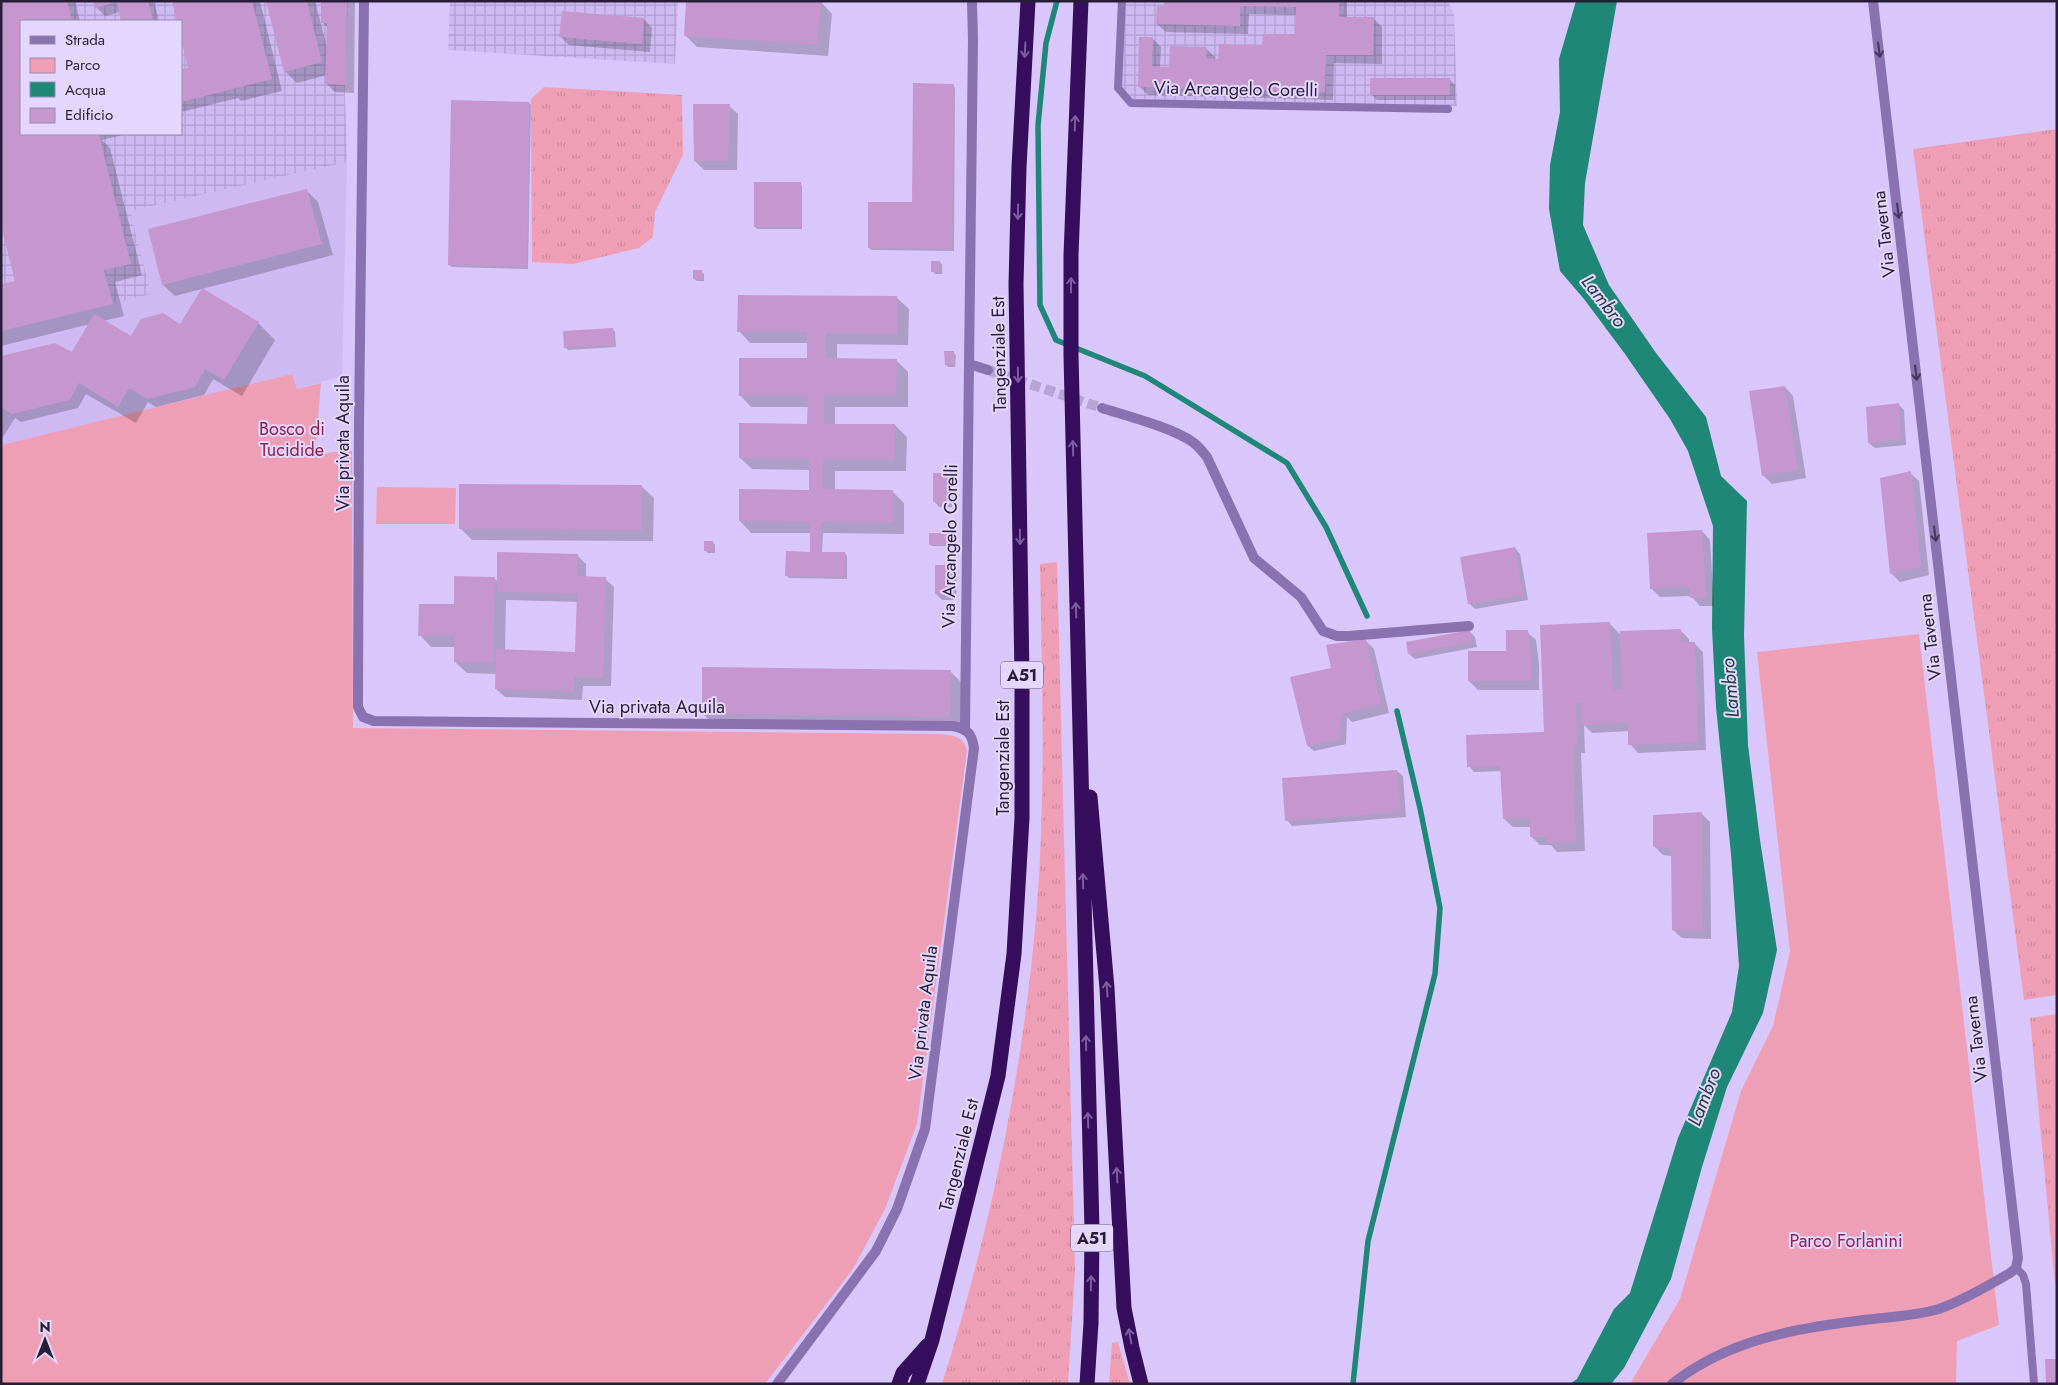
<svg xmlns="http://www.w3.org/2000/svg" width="2058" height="1385" viewBox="0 0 2058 1385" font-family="Jost,sans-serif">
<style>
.built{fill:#ceb9f2}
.industrial{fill:url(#industrial-grid);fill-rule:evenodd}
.grass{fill:url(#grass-tufts)}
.green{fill:#ef9fb5}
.water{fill:#1e8778}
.shadow{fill:#0003;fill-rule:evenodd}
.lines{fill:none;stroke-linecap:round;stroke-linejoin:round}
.stream{stroke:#1e8778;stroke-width:5.5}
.building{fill:#c697cf}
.minor-tunnel{stroke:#b5a4d4;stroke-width:10;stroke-dasharray:10 5;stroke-linecap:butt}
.service{stroke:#8a72b1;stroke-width:8}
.minor{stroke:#8a72b1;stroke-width:10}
.motorway{stroke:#360e5d;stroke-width:15}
.oneway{stroke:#7c5e9d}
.oneway2{stroke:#45375b}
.labels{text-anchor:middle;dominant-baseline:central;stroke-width:4;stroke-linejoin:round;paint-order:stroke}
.shield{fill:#e4d6fe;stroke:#605472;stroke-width:1}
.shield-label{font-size:16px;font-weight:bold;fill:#271d36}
.street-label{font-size:18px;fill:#271d36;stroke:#e4d6fe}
.park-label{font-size:18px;fill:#90224e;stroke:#e4d6fe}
.water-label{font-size:19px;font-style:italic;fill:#213e39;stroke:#e4d6fe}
</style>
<defs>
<pattern id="industrial-grid" width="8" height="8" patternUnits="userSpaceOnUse" patternTransform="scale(1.25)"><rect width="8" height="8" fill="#ceb9f2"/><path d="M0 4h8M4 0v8" fill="none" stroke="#b19fd0"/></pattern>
<pattern id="grass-tufts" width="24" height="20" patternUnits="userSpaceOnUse" patternTransform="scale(1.25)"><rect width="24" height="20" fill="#ef9fb5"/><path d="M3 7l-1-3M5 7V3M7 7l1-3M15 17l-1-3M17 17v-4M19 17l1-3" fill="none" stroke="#cd889c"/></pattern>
</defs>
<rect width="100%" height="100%" fill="#d9c6fb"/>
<path class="built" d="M347,162l-5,214 -45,13 -5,-15 -291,71v-114l112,-27 17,-93z"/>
<path class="industrial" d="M1,1h347l-3,94 2,67 -217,49 21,83 -150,37zM21,21h160v113h-160z
M450,1h228l-3,63 -227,-14z
M1126,1h322l6,14 3,91 -324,-7 -11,-12z"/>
<path class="grass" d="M544,87l138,8 1,60 -28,57 -2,25 -14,11 -66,16 -41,-2 -1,-163z
M2057,129v866l-33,5 -111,-851z
M1057,562l18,708 -7,114h-126c49,-156 82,-315 95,-478 9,-114 5,-228 3,-342z
M2057,1014v271h-2l-25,-267z
M1118,1342l12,42h-21l3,-41z"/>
<path class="green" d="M292,374l5,15 24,-6 -6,73 18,-4 19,-1 1,277 588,6c13,2 22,2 26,16l-50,374 -32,85 -32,60 -88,115h-764v-939z
M377,487l79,1 -1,36h-79z
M1919,634l80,691 -42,16 -1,43h-326l50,-85 61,-208 32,-65 17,-74 -33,-300z"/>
<path class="water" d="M1576,1h41l-32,182 -2,42 26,60 47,68 50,64 15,59 26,25 -3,134 4,110 12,95 17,110 -14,63 -36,74 -25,80 -31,112 -47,89 -13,16h-41l7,-5 37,-70 16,-16 48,-155 54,-126 7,-46 -8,-112 -15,-147 -4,-79 1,-102 -25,-75 -18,-32 -45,-65 -41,-55 -24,-28 -11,-62 1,-44 10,-53 -1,-53z"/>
<path class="shadow" d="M1,1h74l5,20h-59v113h106l-25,6 8,8 32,127 -27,7 9,34 -21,5 32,19 45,-15 78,-2 17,17 -33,56 -29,-17 -9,16 -48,12 -8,-5 -12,21 -50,-29 -8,14 -57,14 -6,-4 -14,22v-83l71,-3 18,-30 -89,22v-61l15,-3z
M95,1h59l5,20h-36l-3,-9 -15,4 -9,-9z
M173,1h87l22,90 -41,10 -3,-3 -57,14v-41l9,-3 -9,-47h-3z
M268,1h47l12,46 1,-19 -6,-6v-21h33l-1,92 -19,-1 -9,-9 1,-8 -30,8 -12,-12z
M1149,1h198v18h27l8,8v37l-48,-1 -1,37 -185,-5 -9,-9 13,-48 9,9 -1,21h10l36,-20 9,9v3l81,-24 1,-21 -48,-1 -1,20 -82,-2 -9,-8 8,-17v-5z
M821,2l11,12 -4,42 -131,-9 -12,-12z
M644,19l8,9 -2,24 -81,-7 -8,-8z
M1449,79l6,6v15h-78l-6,-6z
M953,85l2,3 -1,163 -82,-1 -3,-2 44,-45z
M529,103l2,2 -3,164 -76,-2 -3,-2z
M729,106l9,8 -1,56h-33l-9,-9z
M800,184l2,2v43h-45l-2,-2z
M307,191l11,11 15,53 -158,41 -12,-11z
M940,262l2,3v9h-7l-2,-3z
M701,272l3,2v7h-7l-3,-2z
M897,298l12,11 -1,36 -71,-1v16h59l12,12v35h-73v18h60l12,12 -1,34h-71v20h57l12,12v31l-81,-1 -1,20h23l2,3v23l-58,-1 -2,-2 24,-23v-20h-60l-11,-12 70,-30v-21l-58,-1 -12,-11 69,-33v-18h-58l-11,-12 68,-36 1,-16h-59l-11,-12z
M613,329l2,3 1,15 -48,3 -3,-3z
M953,353l3,2 -1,12h-7l-2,-2z
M1785,387l8,9 13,82 -34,6 -9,-9z
M1899,405l5,5 2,35 -31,3 -6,-5z
M1910,473l9,8 10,94 -29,7 -9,-9z
M948,474l5,6 -1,27h-13l-5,-6z
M642,487l12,11 -1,43 -181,-1 -12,-12z
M1702,531l8,9 4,66h-14l-9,-10 -31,1 -9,-9z
M951,534l3,3v9h-22l-2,-2z
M713,542l2,3v8h-7l-3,-3z
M1515,548l5,6 8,46 -53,9 -5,-5 -9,-46z
M577,555l9,9v14l19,1 9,8 -3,99h-28l-1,14 -77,-3 -9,-8v-15l-29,-1 -12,-11v-15h-24l-11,-12 35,-29 39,-28 4,4zM506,600l72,2 -1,51 -72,-2z
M951,566l6,6 -1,28h-14l-6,-6z
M1610,624l11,11 59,-5 9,9v4h5l9,9 3,98 -68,3 -8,-9 -1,-13 -37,2 -8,-8 1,28h-4l4,98 -28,1 -6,-7h-11l-8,-8 -1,-10h-18l-9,-8 -2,-48 -28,1 -5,-6 76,-33z
M1470,632l5,5 2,10 -62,12 -6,-5z
M1527,632l9,8 3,24v26h-61l-9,-9 39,-29z
M1366,641l8,8 15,64 -37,9 -5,-5 -1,27 -32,7 -6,-5 -16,-68 39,-9z
M950,671l12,12 -1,45 -246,-3 -12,-11z
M1397,771l6,5 3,41 -114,9 -5,-6z
M1701,813l9,9 1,117 -29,-1 -9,-8 -1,-74 -9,-1 -9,-9z"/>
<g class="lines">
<path class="stream" d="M1057,1l-11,42 -8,82 2,180 16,35 89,36 142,87 39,64 41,89
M1353,1384l15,-143 67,-267 5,-66 -20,-100 -23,-97"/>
</g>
<path class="building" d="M1,1h66l5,20h-51v113h82l-4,1 32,129 -27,6 9,34 -112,27v-47l14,-3 -14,-56z
M93,1h55l5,20h-32l-4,-19 -22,6z
M172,1h80l20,78 -91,23v-33l7,-1 -7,-29v-18h-4z
M266,1h41l15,61 -38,10z
M321,1h26l-1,84 -21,-1 2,-61h-6z
M686,1h135l-4,44 -133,-9z
M1164,1h175v16h35l-1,38h-47l-1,37 -187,-5 1,-50h14l-1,29 17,1 1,-21 37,1 -1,12h12l1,-15 43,1 1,-11h32l1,-27 -56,-1v20l-84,-2 1,-18h7z
M562,11l82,7 -2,26 -83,-7z
M1370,78h80v17h-80z
M913,83l41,1 -2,165 -84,-1v-46h44z
M451,100l78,2 -2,165 -79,-2z
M693,104h37l-2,57h-34z
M754,182h47v45h-47z
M307,189l15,55 -160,41 -14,-56z
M931,261h9v11h-9z
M693,270h9v9h-9z
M202,288l57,34 -35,58 -19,-11 -10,18 -48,12 -18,-11 -11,19 -39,-24 -9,17 -58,14 -11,-7v-51l54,-13 17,9 22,-38 37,22 10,-17 22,-6 17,11z
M738,295l159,1v38l-71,-1v25l71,1 -1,37h-72v28h71v36h-72v29l70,1v33l-72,-1 -1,30h25v25l-60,-1 1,-25 24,1v-30l-71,-1v-32l70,1v-31l-70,-1v-35l68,1 1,-28h-69v-38h68v-26h-70z
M613,328l1,17 -50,3 -1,-17z
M944,351h10v14h-9z
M1785,386l13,84 -36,6 -13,-85z
M1899,403l2,36 -33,4 -2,-36z
M1911,471l10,96 -31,7 -10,-96z
M933,473h15l-1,29h-14z
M459,484l183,1v45l-183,-1z
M1702,530l4,67 -16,1v-11l-40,2 -3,-56z
M929,533h23v12h-23z
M704,541h9v10h-9z
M1515,547l8,48 -55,9 -8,-47z
M497,552l81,2 -1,22 29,1 -3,101 -29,-1v15l-79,-3 1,-40 79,3 2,-58 -80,-2z
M935,565h17l-1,30 -16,-1z
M454,576l41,1 -2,86 -39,-1v-26h-36l1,-32h35z
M1610,622l3,68 9,-1 -2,-58 61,-2v13h14l3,100 -70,3v-22l-46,2v-22h-6l1,42h-4l3,97 -28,1 -1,-6h-17v-19l-27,1 -3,-53 -33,1 -1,-32 78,-3 -4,-107z
M1470,630l2,12 -64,12 -2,-12z
M1506,630h22l3,25v26h-63v-30h38z
M1366,639l15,65 -39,10 -2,25 -33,7 -17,-69 41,-9 -5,-23z
M702,667l249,3 -1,47 -248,-3z
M1397,770l4,42 -116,9 -3,-43z
M1702,812l1,119 -31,-1 -1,-81 -18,-3v-31z
M2045,1359h12v24h-11z"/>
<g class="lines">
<path class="minor-tunnel" d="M988,370l114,38"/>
<path class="service" d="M1122,1l-4,87 13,15 317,6
M2016,1268l7,7 3,9 8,100"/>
<path class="minor" d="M364,1l-5,422 -1,271v13l5,10 11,4 579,5c14,3 19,7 21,22l-49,381 -28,80 -21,42 -99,133
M972,1l1,39 -4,324 19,6
M1102,408c25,8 72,20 92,35 5,4 9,9 13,14l47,101 47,39 22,34 14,5h12l120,-10
M965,728l4,-364
M1672,1384c55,-44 124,-56 192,-64 25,-3 51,-4 75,-11 25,-9 49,-23 71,-36l6,-5 2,-10 -145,-1257"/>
<path class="motorway" d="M1081,1l-10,254v100l21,876 -1,92 -4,61
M1090,797l17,191 17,320 8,40 9,36
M899,1384l4,-11 25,-28
M917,1384l15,-44 66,-264 16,-122 8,-136v-139l-6,-395 3,-117 9,-166"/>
</g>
<defs><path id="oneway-shaft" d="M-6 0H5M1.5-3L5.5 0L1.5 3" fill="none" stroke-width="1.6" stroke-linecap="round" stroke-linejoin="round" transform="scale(1.25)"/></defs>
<g class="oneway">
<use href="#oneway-shaft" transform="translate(1025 50) rotate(93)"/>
<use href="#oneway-shaft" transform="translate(1075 123) rotate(-88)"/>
<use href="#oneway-shaft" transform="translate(1018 212) rotate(91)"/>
<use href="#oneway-shaft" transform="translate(1071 285) rotate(-90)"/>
<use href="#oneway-shaft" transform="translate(1018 375) rotate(89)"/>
<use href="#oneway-shaft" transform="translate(1073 448) rotate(-91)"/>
<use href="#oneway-shaft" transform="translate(1020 537) rotate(89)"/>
<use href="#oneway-shaft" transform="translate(1076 610) rotate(-92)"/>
<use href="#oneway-shaft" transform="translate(1083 881) rotate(-91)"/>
<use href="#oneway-shaft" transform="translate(1107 989) rotate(-94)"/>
<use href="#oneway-shaft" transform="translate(1086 1043) rotate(-91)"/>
<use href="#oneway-shaft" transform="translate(1088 1120) rotate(-92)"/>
<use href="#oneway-shaft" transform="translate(1117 1175) rotate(-93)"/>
<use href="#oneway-shaft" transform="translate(1091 1283) rotate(-89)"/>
<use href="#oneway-shaft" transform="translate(1130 1336) rotate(-100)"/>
</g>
<g class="oneway2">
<use href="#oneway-shaft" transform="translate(1879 50) rotate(83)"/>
<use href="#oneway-shaft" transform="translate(1898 211) rotate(83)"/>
<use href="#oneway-shaft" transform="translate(1916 373) rotate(83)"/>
<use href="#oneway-shaft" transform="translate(1935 534) rotate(83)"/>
</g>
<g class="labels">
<g class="shield">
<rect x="1001" y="661.5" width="42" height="27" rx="4"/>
<rect x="1071" y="1224.5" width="42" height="27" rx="4"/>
</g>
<g class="shield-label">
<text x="1022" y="675">A51</text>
<text x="1092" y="1238">A51</text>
</g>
<g class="street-label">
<text transform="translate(1236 89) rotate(1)">Via Arcangelo Corelli</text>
<text transform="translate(1884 234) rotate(-97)">Via Taverna</text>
<text transform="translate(999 354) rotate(-91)">Tangenziale Est</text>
<text transform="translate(343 443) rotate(-90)">Via privata Aquila</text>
<text transform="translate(950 546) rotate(-89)">Via Arcangelo Corelli</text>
<text transform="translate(1930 637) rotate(-97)">Via Taverna</text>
<text x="657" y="707">Via privata Aquila</text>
<text transform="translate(1003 758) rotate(-90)">Tangenziale Est</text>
<text transform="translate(923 1013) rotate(-83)">Via privata Aquila</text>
<text transform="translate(1976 1039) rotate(-97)">Via Taverna</text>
<text transform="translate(959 1155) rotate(-76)">Tangenziale Est</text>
</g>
<g class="park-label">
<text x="292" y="429">Bosco di<tspan x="292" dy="21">Tucidide</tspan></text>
<text x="1846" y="1241">Parco Forlanini</text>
</g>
<g class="water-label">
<text transform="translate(1604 301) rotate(52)">Lambro</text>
<text transform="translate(1730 688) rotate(-95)">Lambro</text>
<text transform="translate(1704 1097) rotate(-69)">Lambro</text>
</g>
</g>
<rect width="2058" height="1385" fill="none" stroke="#271d36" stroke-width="5"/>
<rect x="20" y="20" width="162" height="115" fill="#e4d6fe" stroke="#988cae"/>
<rect x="30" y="36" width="25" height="8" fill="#8a72b1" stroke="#988cae"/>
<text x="65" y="45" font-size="15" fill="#271d36">Strada</text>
<rect x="30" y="58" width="25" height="15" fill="#ef9fb5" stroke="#988cae"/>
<text x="65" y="70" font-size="15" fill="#271d36">Parco</text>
<rect x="30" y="82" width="25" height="15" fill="#1e8778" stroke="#988cae"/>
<text x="65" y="95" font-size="15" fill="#271d36">Acqua</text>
<rect x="30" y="108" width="25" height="15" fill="#c697cf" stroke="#988cae"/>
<text x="65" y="120" font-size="15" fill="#271d36">Edificio</text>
<g transform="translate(45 1340)" stroke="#e4d6fe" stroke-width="4" paint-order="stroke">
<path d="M0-4L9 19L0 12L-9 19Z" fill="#271d36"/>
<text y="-8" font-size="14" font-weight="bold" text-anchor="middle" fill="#271d36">N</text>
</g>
</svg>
